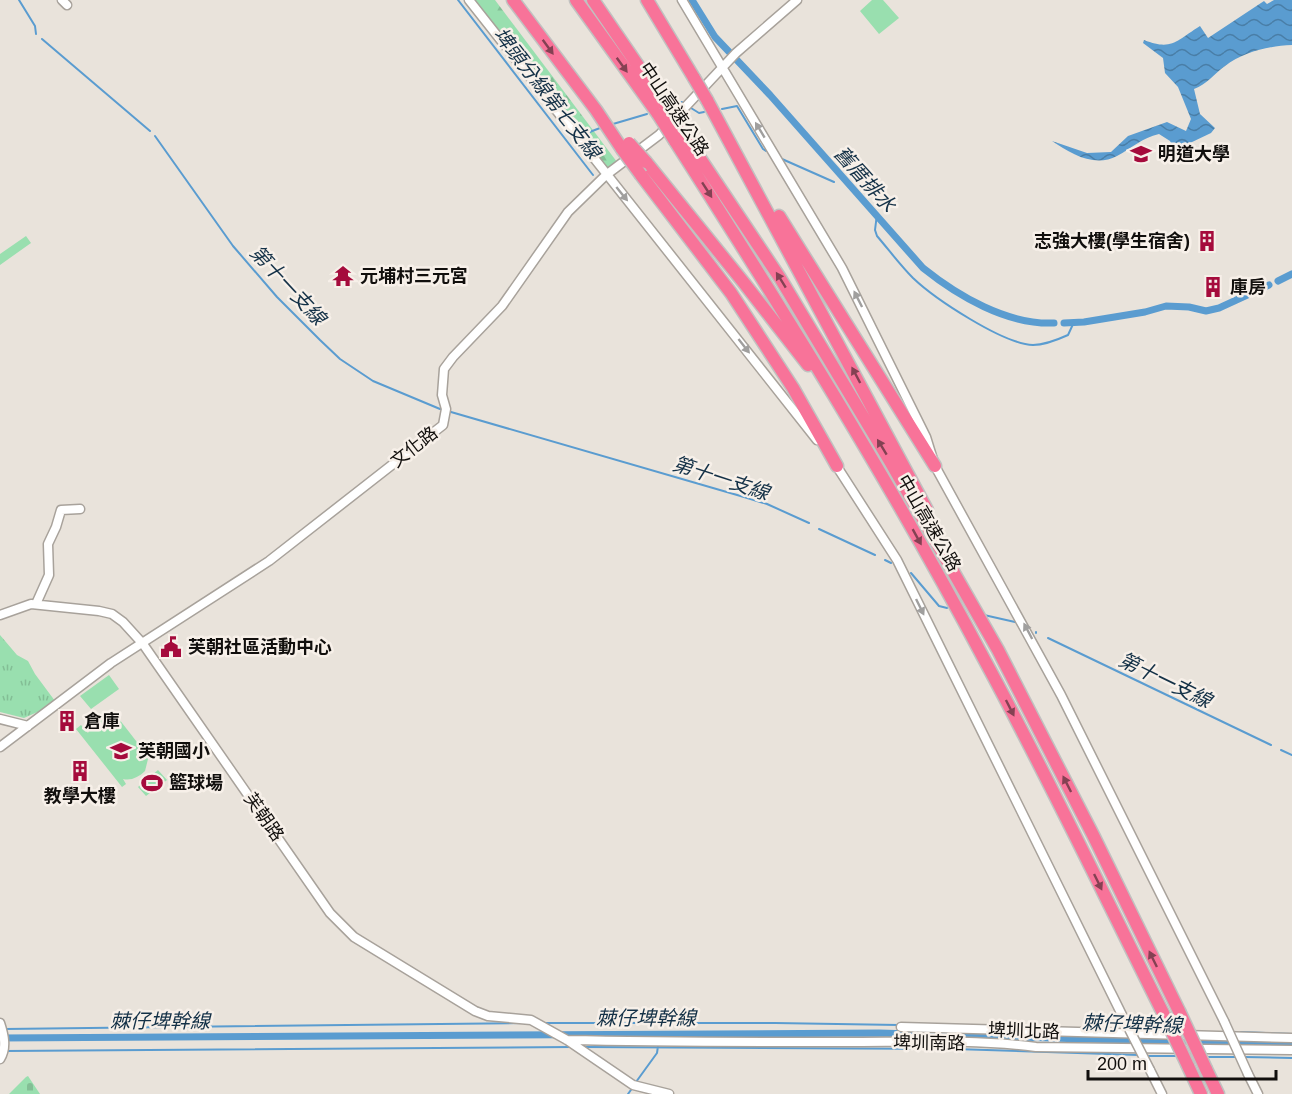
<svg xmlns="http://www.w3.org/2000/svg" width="1292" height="1094" viewBox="0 0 1292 1094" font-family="Helvetica,'Noto Sans TC',sans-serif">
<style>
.grass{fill:#99dfaf}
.forest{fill:url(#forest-firs)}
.cemetery{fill:url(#cemetery-stones)}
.park{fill:url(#park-tufts)}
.water{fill:url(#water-waves)}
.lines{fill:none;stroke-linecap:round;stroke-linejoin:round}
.stream{stroke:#5a9cd0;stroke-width:2}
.canal{stroke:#5a9cd0;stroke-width:7}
.minor-casing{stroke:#a8a29b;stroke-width:11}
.highway-casing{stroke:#c1c1c0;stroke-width:15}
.minor{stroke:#fff;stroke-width:8}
.highway{stroke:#f87399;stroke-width:12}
.minor-bridge-casing{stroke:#a8a29b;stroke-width:11;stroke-linecap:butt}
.highway-bridge-casing{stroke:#c1c1c0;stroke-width:15;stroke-linecap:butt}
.minor-bridge{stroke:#fff;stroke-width:8}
.highway-bridge{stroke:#f87399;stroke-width:12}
.oneway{fill:#844153}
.oneway2{fill:#a09f9e}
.labels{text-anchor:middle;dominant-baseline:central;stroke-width:5;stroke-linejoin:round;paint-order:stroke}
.street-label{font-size:18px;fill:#110f0d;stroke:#f7f0e9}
.poi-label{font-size:18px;font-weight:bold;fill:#110f0d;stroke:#f7f0e9;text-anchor:start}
.water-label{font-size:20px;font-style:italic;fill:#143147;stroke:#f7f0e9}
</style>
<defs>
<pattern id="forest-firs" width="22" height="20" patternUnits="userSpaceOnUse" patternTransform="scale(1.5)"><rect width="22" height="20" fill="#99dfaf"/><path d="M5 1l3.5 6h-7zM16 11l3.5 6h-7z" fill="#83be95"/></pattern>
<pattern id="cemetery-stones" width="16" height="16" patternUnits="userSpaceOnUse" patternTransform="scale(1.5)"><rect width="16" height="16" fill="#99dfaf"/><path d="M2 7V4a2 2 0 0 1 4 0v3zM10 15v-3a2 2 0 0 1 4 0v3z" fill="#83be95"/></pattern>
<pattern id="park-tufts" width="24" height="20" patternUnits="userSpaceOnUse" patternTransform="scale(1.5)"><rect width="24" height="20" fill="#99dfaf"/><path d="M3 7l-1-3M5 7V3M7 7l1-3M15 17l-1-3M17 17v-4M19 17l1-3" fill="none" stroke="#83be95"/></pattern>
<pattern id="water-waves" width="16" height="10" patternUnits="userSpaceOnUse" patternTransform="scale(1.5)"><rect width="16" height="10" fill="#5a9cd0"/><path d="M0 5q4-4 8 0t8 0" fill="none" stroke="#497ea7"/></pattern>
</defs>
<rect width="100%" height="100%" fill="#e9e3db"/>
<path class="grass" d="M872,0h11l16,18 -20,16 -19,-23z
M26,236l5,7 -31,22v-11z
M109,675l10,14 -28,20 -11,-13z
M104,716l15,3 28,36 1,4 -3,12c-6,6 -14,10 -22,8l3,5 -4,3 -46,-58 5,-4 7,8 7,-13z
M158,770l9,10 -21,16 -8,-9z"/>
<path class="forest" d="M475,0h20l122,162 -10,8 -85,-106z"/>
<path class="cemetery" d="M28,1076l12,18h-31l17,-17z"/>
<path class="park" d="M0,635l17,20 11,6 7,13 20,27 -13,9 -18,8 -24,-6z"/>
<path class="water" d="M1274,0h18v45c-24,1 -48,7 -67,21 -11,8 -18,18 -31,23l6,25 15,14 -4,5 -21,10 -1,9 -5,4 -8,-3 -6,-12 -11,-7c-17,4 -27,14 -42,22 -22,12 -46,-2 -65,-15l35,12 24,-1 17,-16 39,-14 19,9 5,-12 -13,-32 -13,-14 -2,-15 -20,-15 1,-3c28,11 32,1 56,-14l8,12 56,-37 3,3z"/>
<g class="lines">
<path class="stream" d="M19,0l16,26 1,8
M458,0l135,175
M42,39l108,92
M671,106l11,-4
M691,108l8,5 5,-1
M722,109l15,-3 26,43 3,2
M613,124l34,-10
M582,135l18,-7
M155,136l78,110 44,51 43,43 20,19 33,22 67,28
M782,159l52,23
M850,188l6,2
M877,214l-2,16 2,6c12,14 23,29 36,42 22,21 90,66 120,67 11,0 24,-5 35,-10l6,-13
M451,412l293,85 23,7 42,19
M819,529l56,26
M885,560l6,3
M911,573l28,33 8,2
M984,615l31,7
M1036,632v1
M1048,638l223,107
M1281,750l11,5
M542,1023h233l124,2
M5,1029l516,-6
M1241,1032l51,2
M584,1047l371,2 184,6
M5,1051l567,-4
M1145,1056h33
M1205,1057h33
M1244,1057l48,1
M636,1082l21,-29 1,-7
M628,1094l5,-7"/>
<path class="canal" d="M692,0l23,37 55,58 153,173c35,28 84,57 131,55
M1278,281l14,-7
M1064,323l20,-1 61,-10 21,-6 23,1 17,4 13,-3 50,-23
M0,1038l879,-5 413,12"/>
<defs>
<path id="minor" d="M62,0l5,5
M469,0l348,440
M682,0l160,268 84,169 9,29 126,229 163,326
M834,462l63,98 227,459
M36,604l13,-29 -1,-31 8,-17 5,-17 19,-1
M0,615l31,-11 68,7 13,3 11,8 20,22 187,269 24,24 121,74 13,5 43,4 36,20 66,45 36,9
M0,719l28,7
M0,747l111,-84 158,-102 174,-136 3,-16 -4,-14 2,-26 9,-12 49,-51 66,-94 38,-37 53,-40 77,-82 61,-53
M0,1023c4,12 7,25 0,36
M901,1027l391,11
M567,1040c92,2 185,2 278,2 63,0 128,-3 191,5l256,3
M1150,1070l12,24
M1248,1074l10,20"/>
<path id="highway" d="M513,0l83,110 26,39
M576,0l82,114
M593,0l72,105
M647,0l47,78
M707,100l220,410
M685,136l95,142 111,185 107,187 95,185 86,176
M675,141c108,169 215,340 309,518 63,116 120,236 179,354
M646,162l98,121 64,82
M641,175l90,118 62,95 44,78
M779,216l156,250
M1188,1066l13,28
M1206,1069l12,25"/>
</defs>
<use href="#minor" class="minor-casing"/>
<use href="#highway" class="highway-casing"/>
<use href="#minor" class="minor"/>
<use href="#highway" class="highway"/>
<defs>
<path id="minor-bridge" d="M1124,1019l26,51
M1224,1021l24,53"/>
<path id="highway-bridge" d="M694,78l13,22
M665,105l20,31
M658,114l17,27
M629,143l17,19
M622,149l19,26
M1179,1011l27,58
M1163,1013l25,53"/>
</defs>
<use href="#minor-bridge" class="minor-bridge-casing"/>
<use href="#highway-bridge" class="highway-bridge-casing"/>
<use href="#minor-bridge" class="minor-bridge"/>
<use href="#highway-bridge" class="highway-bridge"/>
</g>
<defs><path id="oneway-solid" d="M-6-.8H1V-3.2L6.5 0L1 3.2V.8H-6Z" transform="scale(1.5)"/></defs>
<g class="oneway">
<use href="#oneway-solid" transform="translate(548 47) rotate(54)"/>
<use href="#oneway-solid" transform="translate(622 65) rotate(54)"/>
<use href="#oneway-solid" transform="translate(707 190) rotate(57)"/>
<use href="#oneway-solid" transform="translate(781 280) rotate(-122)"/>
<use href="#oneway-solid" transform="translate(856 375) rotate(-118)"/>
<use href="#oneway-solid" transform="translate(882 447) rotate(-121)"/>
<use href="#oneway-solid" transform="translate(917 537) rotate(61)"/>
<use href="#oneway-solid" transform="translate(1010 708) rotate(63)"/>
<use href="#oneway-solid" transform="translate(1067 784) rotate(-117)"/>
<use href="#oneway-solid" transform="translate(1098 882) rotate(64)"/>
<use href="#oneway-solid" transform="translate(1153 959) rotate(-116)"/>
</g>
<g class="oneway2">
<use href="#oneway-solid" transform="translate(760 130) rotate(-121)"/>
<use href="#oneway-solid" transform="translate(622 194) rotate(51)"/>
<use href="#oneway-solid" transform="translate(858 299) rotate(-117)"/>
<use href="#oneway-solid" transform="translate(744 346) rotate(52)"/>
<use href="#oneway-solid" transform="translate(920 607) rotate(64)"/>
<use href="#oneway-solid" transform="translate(1028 631) rotate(-118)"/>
</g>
<defs>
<symbol id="university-bare" viewBox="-9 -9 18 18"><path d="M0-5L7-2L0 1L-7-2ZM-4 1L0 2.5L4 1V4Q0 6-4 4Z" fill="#a50b3c" stroke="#f7f0e9" stroke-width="2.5" paint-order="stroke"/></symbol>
<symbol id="building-bare" viewBox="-9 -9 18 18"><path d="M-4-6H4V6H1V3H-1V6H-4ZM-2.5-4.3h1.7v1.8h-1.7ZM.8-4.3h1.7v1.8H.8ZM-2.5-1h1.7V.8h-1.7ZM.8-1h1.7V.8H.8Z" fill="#a50b3c" stroke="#f7f0e9" stroke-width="2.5" paint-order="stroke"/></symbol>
<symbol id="temple-bare" viewBox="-9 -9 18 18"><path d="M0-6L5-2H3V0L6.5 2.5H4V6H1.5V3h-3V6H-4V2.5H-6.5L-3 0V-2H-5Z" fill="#a50b3c" stroke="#f7f0e9" stroke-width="2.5" paint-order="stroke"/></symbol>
<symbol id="civic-bare" viewBox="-9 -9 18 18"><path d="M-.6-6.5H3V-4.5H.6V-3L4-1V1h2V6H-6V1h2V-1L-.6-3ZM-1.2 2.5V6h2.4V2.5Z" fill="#a50b3c" stroke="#f7f0e9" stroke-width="2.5" paint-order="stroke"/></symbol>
<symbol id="school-bare" viewBox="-9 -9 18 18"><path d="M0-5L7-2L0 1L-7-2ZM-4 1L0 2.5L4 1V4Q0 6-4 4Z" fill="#a50b3c" stroke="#f7f0e9" stroke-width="2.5" paint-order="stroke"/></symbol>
<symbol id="stadium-bare" viewBox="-9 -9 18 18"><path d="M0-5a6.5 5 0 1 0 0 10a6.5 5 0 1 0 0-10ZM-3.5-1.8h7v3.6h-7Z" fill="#a50b3c" stroke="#f7f0e9" stroke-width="2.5" paint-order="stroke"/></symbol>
</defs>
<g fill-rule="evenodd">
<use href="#university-bare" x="1126" y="139" width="30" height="30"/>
<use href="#building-bare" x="1192" y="226" width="30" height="30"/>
<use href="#temple-bare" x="328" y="261" width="30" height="30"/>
<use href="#building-bare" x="1198" y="272" width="30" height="30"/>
<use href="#civic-bare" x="156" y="632" width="30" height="30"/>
<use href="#building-bare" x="52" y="706" width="30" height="30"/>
<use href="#school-bare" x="106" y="736" width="30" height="30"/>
<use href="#building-bare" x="65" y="756" width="30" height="30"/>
<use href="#stadium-bare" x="137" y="768" width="30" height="30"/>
</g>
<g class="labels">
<g class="street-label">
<text transform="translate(674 109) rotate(56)">中山高速公路</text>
<text transform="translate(414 447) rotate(-38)">文化路</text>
<text transform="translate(929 523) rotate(60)">中山高速公路</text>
<text transform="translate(264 817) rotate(55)">芙朝路</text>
<text transform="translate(1024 1031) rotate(2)">埤圳北路</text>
<text transform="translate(929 1043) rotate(1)">埤圳南路</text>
</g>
<g class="poi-label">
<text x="1158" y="154">明道大學</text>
<text x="1190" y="241" text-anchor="end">志強大樓(學生宿舍)</text>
<text x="360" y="276">元埔村三元宮</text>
<text x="1230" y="287">庫房</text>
<text x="188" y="647">芙朝社區活動中心</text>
<text x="84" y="721">倉庫</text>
<text x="138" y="751">芙朝國小</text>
<text x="169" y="783">籃球場</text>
<text x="80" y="796" text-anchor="middle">教學大樓</text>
</g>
<g class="water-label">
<text transform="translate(547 93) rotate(52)">埤頭分線第七支線</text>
<text transform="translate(865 179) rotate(48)">舊厝排水</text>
<text transform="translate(288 285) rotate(47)">第十一支線</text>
<text transform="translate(721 478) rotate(18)">第十一支線</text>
<text transform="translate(1165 680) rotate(26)">第十一支線</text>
<text x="646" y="1018">棘仔埤幹線</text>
<text x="160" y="1021">棘仔埤幹線</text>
<text transform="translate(1132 1024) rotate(2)">棘仔埤幹線</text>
</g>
</g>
<path d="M1088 1070v9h188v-9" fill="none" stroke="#110f0d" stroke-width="3"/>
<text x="1097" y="1070" font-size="18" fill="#110f0d" stroke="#f7f0e9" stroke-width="4.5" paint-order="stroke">200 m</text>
</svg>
